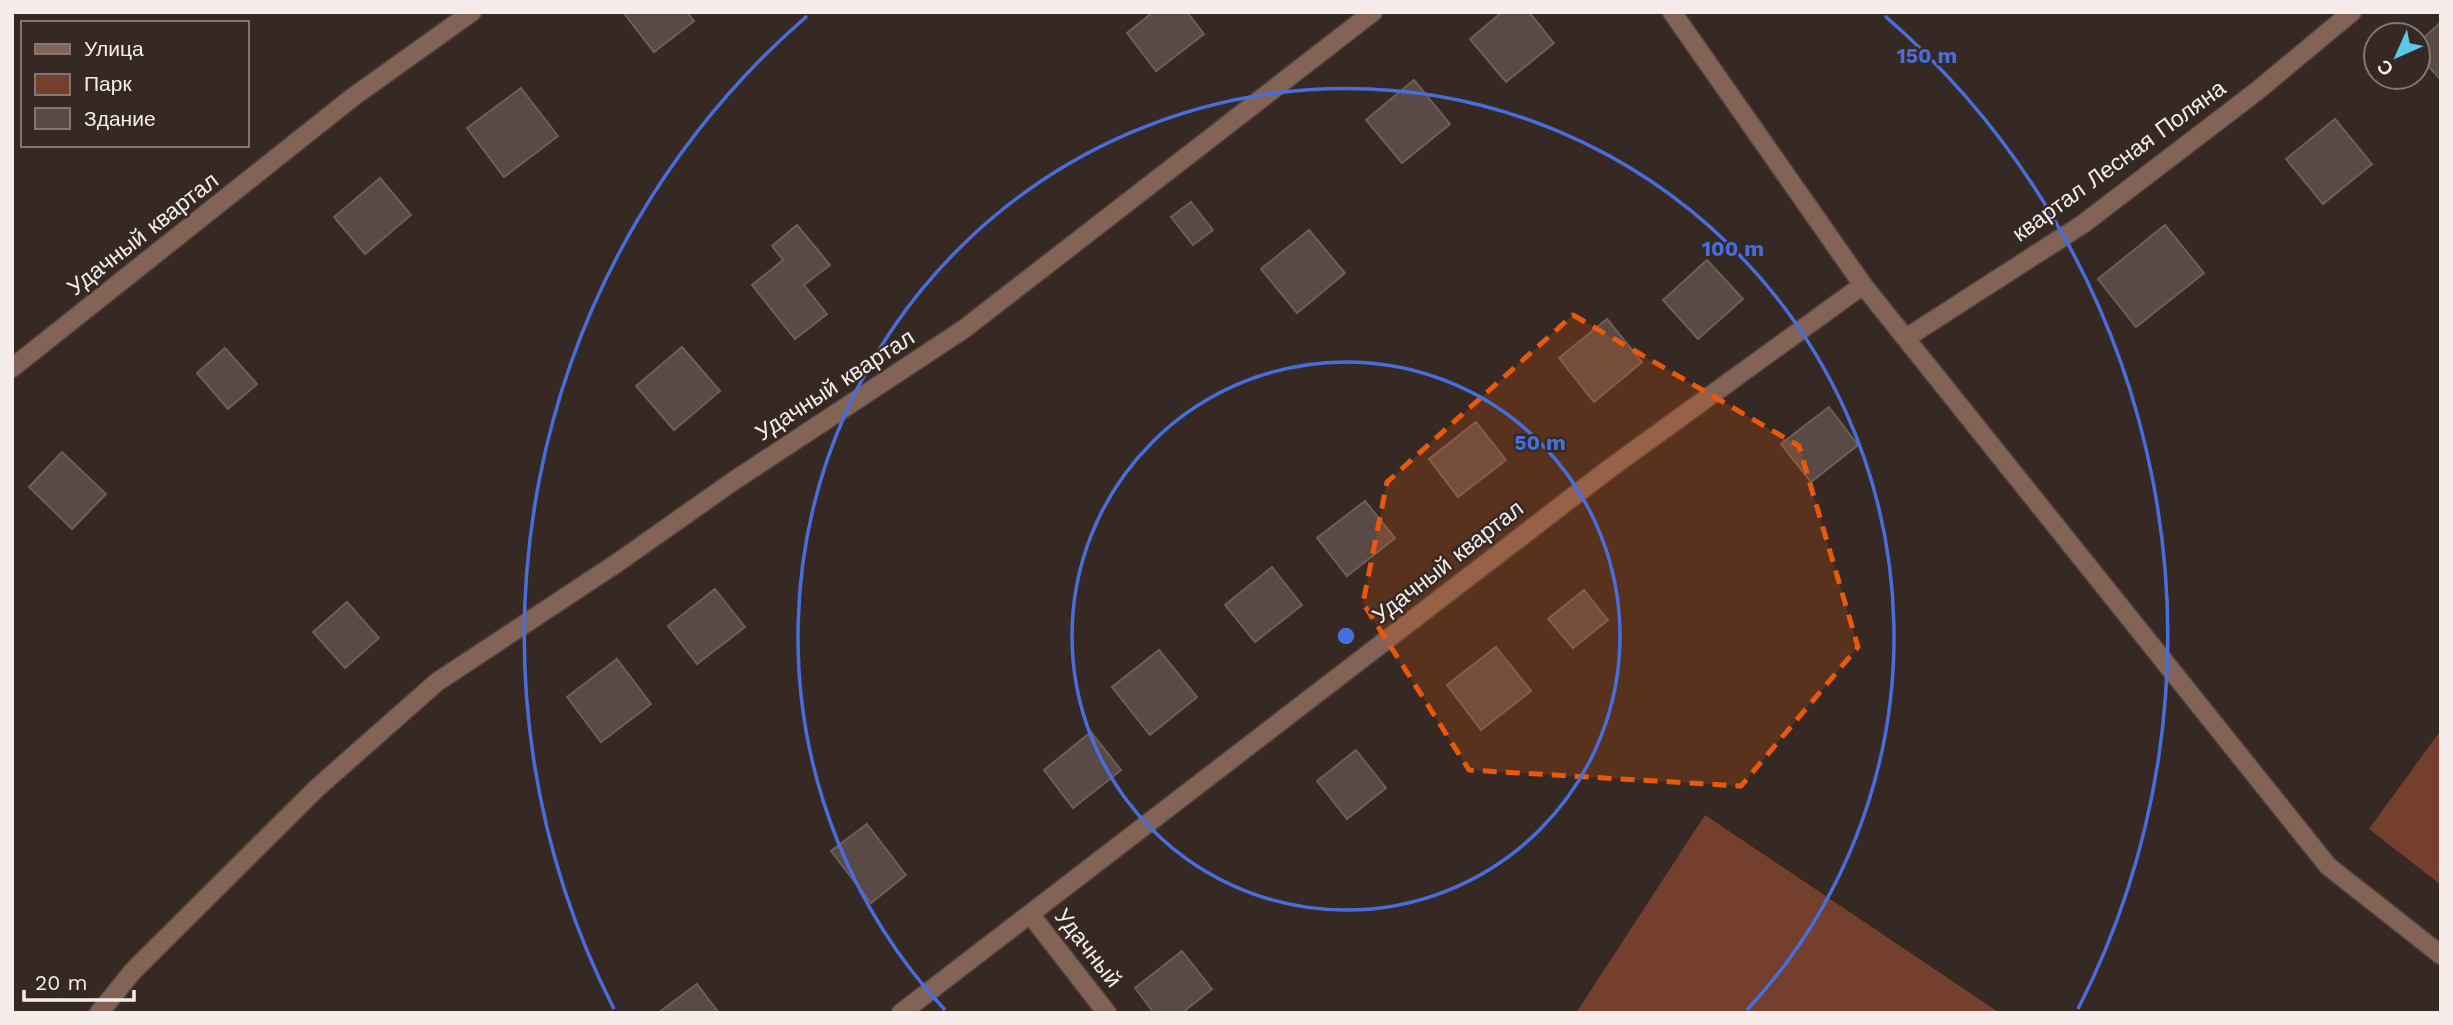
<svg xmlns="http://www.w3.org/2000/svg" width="2453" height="1025" viewBox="0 0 2453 1025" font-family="'Work Sans',sans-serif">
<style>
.green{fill:#743f2c}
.building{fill:#594a45;stroke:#6d5e58;stroke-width:2}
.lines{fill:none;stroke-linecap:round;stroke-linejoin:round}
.minor-casing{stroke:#514440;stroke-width:21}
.minor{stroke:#846357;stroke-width:18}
.marked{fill:#e8590c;fill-opacity:0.2;stroke:#e8590c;stroke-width:5;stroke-dasharray:14 9;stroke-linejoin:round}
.ring{fill:none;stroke:#486edc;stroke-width:3.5}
.labels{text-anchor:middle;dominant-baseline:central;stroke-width:5;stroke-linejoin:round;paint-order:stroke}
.street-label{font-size:23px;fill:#f6edea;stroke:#362924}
.centre{fill:#486edc;stroke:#362924;stroke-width:3.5}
.ring-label{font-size:21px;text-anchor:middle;font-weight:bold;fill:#486edc;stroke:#362924;stroke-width:5;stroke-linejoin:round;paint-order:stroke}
</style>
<rect width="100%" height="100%" fill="#362924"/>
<path class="green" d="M2441,730v155l-72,-56z
M1705,815l295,198h-424z"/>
<path class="building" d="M623,12h64l7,9 -40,31z
M1153,12h34l17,22 -48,37 -29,-38z
M1502,12h27l25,31 -48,39 -36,-43z
M2441,22v58l-23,-25v-12z
M1414,80l36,44 -48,39 -36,-43z
M521,88l37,48 -54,41 -37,-49z
M2335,119l37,45 -49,40 -37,-45z
M380,178l31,37 -46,39 -31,-37z
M1191,202l22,28 -20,15 -22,-28z
M797,225l33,40 -26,20 23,29 -32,25 -43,-54 31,-25 -11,-14z
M2165,225l39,48 -68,54 -38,-48z
M1309,230l36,43 -48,40 -36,-44z
M1707,260l36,39 -45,40 -35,-39z
M1607,319l35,43 -48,40 -35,-44z
M682,347l38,44 -46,39 -38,-44z
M225,348l32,36 -29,25 -31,-36z
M1829,407l29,38 -47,37 -30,-38z
M1476,422l30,38 -48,37 -29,-38z
M62,452l44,42 -34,35 -43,-42z
M1365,501l30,37 -48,38 -30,-38z
M1272,567l30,38 -47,37 -30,-37z
M715,589l30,38 -48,37 -29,-38z
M1584,590l24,30 -35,28 -25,-29z
M347,602l32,36 -34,30 -32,-36z
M1496,647l35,44 -50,39 -34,-45z
M1159,650l38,47 -47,38 -38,-48z
M617,659l34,45 -50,38 -34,-45z
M1091,732l30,38 -48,38 -29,-38z
M1356,750l30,38 -39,31 -30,-38z
M867,824l39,51 -35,28 -40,-52z
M1182,951l30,38 -30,24h-28l-19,-25z
M697,984l22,29h-61z"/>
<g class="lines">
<defs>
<path id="minor" d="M1672,12l191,273 465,581 113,89
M1906,338l177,-114 174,-133 95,-79
M12,368l341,-271 119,-85
M1030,914l77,99
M99,1013l34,-42 184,-183 120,-106 180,-119 115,-81 232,-153 409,-317
M901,1013l708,-544 254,-184"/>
</defs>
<use href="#minor" class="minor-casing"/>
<use href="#minor" class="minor"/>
</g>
<path class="marked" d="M1573,315l226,131 59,201 -117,139 -272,-16 -106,-167 24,-121z"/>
<g class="ring">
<circle cx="1346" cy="636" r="274"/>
<path d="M945 1010A548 548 0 1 1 1747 1010"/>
<path d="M614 1009A821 821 0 0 1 807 16M1885 16A821 821 0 0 1 2078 1009"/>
</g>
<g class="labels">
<g class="street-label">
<text transform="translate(2119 161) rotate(-36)">квартал Лесная Поляна</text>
<text transform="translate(143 234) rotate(-38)">Удачный квартал</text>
<text transform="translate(835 385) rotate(-33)">Удачный квартал</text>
<text transform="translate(1448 562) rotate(-38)">Удачный квартал</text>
<text transform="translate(1088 948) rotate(52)">Удачный</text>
</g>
</g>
<circle cx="1346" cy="636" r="10" class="centre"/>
<g class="ring-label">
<text x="1927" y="63">150 m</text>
<text x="1733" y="256">100 m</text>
<text x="1540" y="450">50 m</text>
</g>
<rect width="2453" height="1025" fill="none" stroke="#f6edea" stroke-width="28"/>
<rect x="21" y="21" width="228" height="126" fill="#362924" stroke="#837773" stroke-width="2"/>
<rect x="35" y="44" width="35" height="10" fill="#846357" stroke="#837773" stroke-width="2"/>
<text x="84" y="56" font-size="21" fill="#f6edea">Улица</text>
<rect x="35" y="74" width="35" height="21" fill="#743f2c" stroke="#837773" stroke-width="2"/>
<text x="84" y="91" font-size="21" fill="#f6edea">Парк</text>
<rect x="35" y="108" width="35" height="21" fill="#594a45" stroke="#837773" stroke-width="2"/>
<text x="84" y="126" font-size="21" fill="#f6edea">Здание</text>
<g transform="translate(2397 56) rotate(225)"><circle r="33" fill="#362924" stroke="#837773" stroke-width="2"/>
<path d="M0-5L12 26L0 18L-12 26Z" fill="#5cc7e8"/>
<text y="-10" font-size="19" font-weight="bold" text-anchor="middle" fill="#f6edea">С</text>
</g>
<path d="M24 990v10h110v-10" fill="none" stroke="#f6edea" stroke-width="3.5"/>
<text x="35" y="990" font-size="21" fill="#f6edea" stroke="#362924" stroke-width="5" paint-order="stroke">20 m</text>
</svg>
